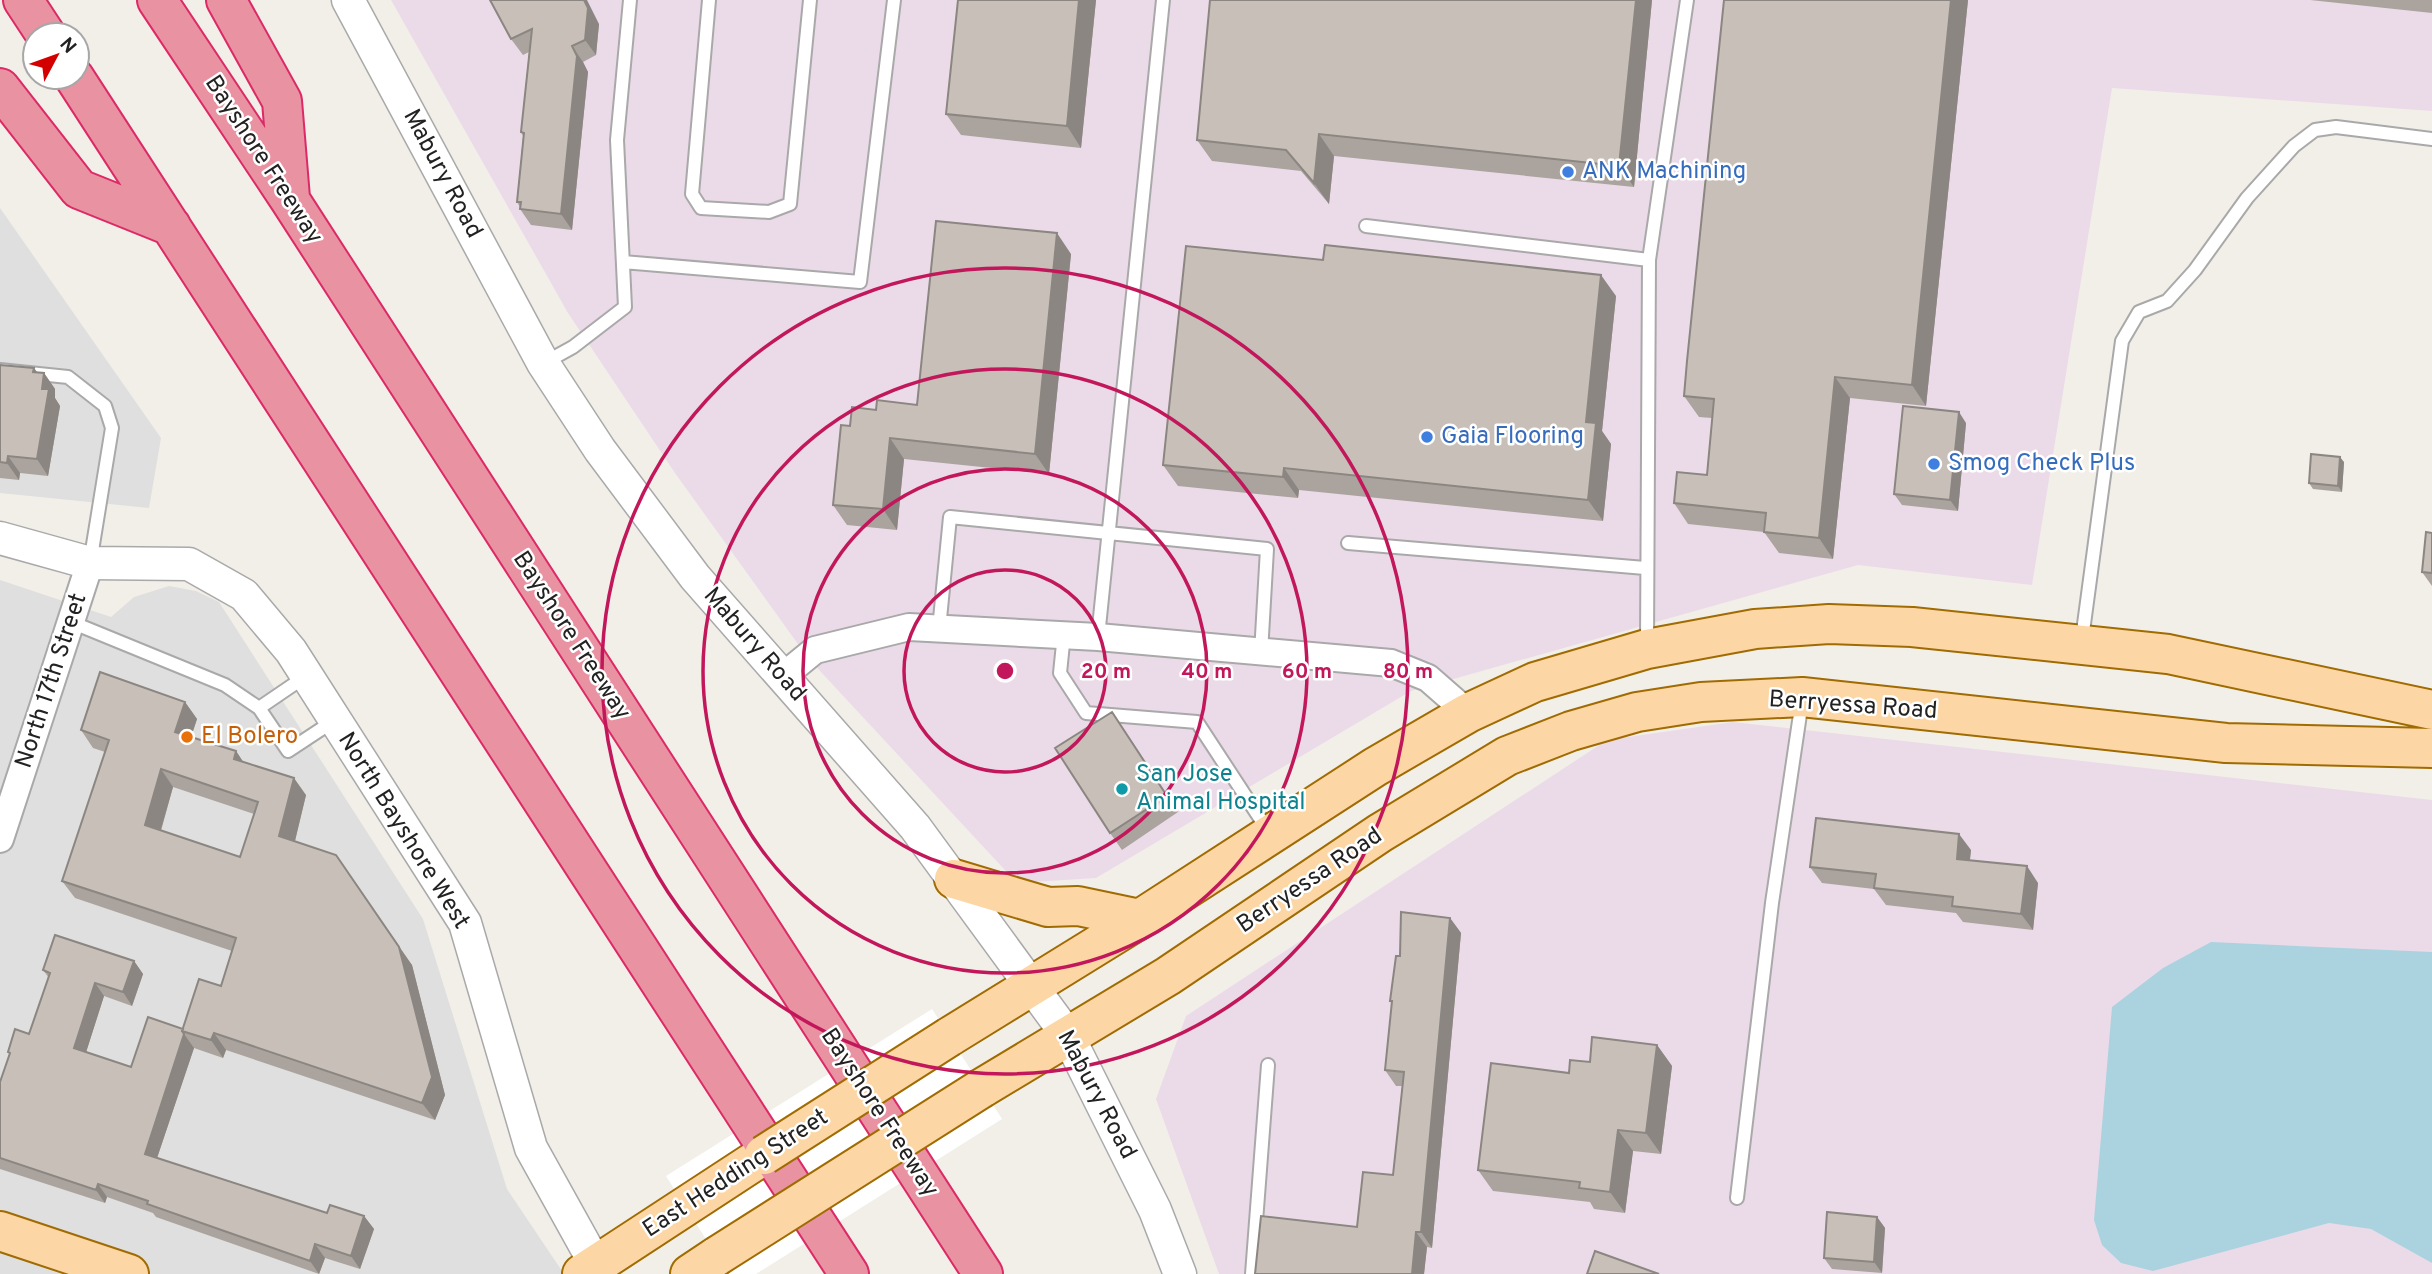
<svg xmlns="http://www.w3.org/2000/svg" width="2432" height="1274" viewBox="0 0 2432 1274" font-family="Overpass,sans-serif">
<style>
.residential{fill:#e0dfdf}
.industrial{fill:#ebdbe8}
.water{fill:#aad3df}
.pier{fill:#fff}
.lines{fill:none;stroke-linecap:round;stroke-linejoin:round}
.service-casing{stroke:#a9a9a9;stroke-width:16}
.minor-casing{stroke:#a9a9a9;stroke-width:30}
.tertiary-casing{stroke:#a9a9a9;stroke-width:35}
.primary-casing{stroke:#a06b00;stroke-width:42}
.motorway-casing{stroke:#dc2a67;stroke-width:42}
.service{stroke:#fff;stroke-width:12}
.minor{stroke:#fff;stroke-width:26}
.tertiary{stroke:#fff;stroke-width:32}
.primary{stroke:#fcd6a4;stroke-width:38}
.motorway{stroke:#e892a2;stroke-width:38}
.primary-bridge-casing{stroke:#a06b00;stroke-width:42;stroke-linecap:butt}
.primary-bridge{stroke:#fcd6a4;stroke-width:38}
.wall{fill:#aba49e;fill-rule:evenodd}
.shaded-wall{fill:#8b8681}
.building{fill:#c7bfb8;stroke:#8b8681;stroke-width:2;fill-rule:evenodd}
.ring{fill:none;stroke:#c2185b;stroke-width:3.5}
.shop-dot{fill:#3f7fe0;stroke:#fff;stroke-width:2.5}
.food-dot{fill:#e8710a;stroke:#fff;stroke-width:2.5}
.culture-dot{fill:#0f9aa8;stroke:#fff;stroke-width:2.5}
.labels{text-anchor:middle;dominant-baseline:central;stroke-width:5;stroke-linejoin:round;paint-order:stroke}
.street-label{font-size:24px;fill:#222;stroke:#fff}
.shop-label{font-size:24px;fill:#366cbe;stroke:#fff;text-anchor:start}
.food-label{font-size:24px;fill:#c56008;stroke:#fff;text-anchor:start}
.culture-label{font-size:24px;fill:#0d838f;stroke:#fff;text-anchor:start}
.centre{fill:#c2185b;stroke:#fff;stroke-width:3.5}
.ring-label{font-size:21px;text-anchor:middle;font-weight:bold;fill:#c2185b;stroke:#fff;stroke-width:5;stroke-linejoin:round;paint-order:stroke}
</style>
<rect width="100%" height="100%" fill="#f2efe9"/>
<path class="residential" d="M0,208l161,230 -12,70 -149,-15z
M0,580l111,37 23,-20 35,-11 27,5 23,11 204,317 84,270 57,85h-564z"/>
<path class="industrial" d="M391,0h2041v111l-320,-23 -80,497 -174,-20 -447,126 -315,187 -79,5 -209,-225 -133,-185 -107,-160z
M1733,722l699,78v474h-1213l-63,-175 30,-83 421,-276z"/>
<path class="water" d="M2211,942l221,10v311l-61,-34 -42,-6 -176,48 -32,-8 -19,-18 -8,-25 18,-213 51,-39z"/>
<path class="pier" d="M932,1009l70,110 -246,155h-28l-62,-98z"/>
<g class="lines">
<defs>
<path id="service" d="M709,0l-17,194 9,14 68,4 21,-8 20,-204
M1366,226l283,34
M623,262l237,20 34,-282
M544,363l29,-16 52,-40 -8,-167 13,-140
M0,370l68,7 37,29 7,22 -22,135
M1348,543l297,25
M71,622l154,63 34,23 47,-32
M939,629l11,-112 317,32 -6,104
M1064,634l-4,39 26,40 111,9 72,110
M1098,637l65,-637
M2082,639l40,-298 17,-29 28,-11 28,-31 52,-72 47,-52 21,-16 21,-3 96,12
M1647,645l2,-385 38,-260
M259,708l29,43 47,-31
M1737,1198l35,-295 30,-202
M1252,1274l16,-209"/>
<path id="minor" d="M782,677l33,-27 94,-23 189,10 293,26 37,15 40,35
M0,839l90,-276"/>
<path id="tertiary" d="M348,0l195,363 57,87 95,127 220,250 153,209 87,174 25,64
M0,538l90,25 99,1 55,31 47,56 174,272 66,225 70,126"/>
<path id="primary" d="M954,879l94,28 30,-1 62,13
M949,1037l191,-118 235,-152 93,-54 67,-31 112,-33 108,-20 74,-5 83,3 256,27 264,56
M982,1088l186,-112 212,-143 127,-77 64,-25 66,-19 64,-10 101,-5 424,46 206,5
M0,1231l129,43
M582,1274l182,-119
M690,1274l27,-18"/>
<path id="motorway" d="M23,0l23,35
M157,0l133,200 693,1074
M226,0l56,101 8,97
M74,77l775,1197
M0,88l79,101 92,37"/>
</defs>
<use href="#service" class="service-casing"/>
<use href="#minor" class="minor-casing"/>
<use href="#tertiary" class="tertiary-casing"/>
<use href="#primary" class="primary-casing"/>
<use href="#motorway" class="motorway-casing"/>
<use href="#service" class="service"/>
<use href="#minor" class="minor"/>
<use href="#tertiary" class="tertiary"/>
<use href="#primary" class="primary"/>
<use href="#motorway" class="motorway"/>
<defs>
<path id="primary-bridge" d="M764,1155l185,-118
M717,1256l265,-168"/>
</defs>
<use href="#primary-bridge" class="primary-bridge-casing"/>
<use href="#primary-bridge" class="primary-bridge"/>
</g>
<path class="wall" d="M490,0l109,24 -3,31 -13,7 5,10 -16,158 -41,-5 -11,-16v-2l-3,-5 6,-66 -2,-4 8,-80 -6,3 -12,-16z
M1096,0l-15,148 -120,-13 -15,-21z
M1652,0l-18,187 -300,-31 -5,48 -28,-33 -89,-10 -15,-21z
M1724,0h244l-42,406 -76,-8 -17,161 -54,-6 -15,-21 -76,-8 -14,-21 33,-28 5,-57 -13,-1 -15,-21z
M2310,0h122v13z
M1071,254l-22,220 -145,-15 -7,71 -50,-5 -14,-20 17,-79 67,-21z
M1323,260l293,36 -14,135 9,13 -8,77 -304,-31 -1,8 -120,-12 -15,-21z
M0,365l34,3 3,4 7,1 11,16v9l5,8 -12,70 -28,-3 -1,7 -19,-2z
M1966,423l-8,88 -56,-6 -8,-11z
M2344,462l-2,30 -29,-3 -4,-6z
M2432,533v53l-10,-14z
M185,702l12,17 -6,18 45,14 7,11 63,33 -11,46 117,124 33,130 -10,25 -209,-70 -3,8 -29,-10 -37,110 170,55 37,3 10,13 -14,40 -35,-11 -6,16 -163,-57 -3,-4 -46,-16 -2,6 -105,-34v-87l10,-27 -2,-3 21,-18 20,-56 -6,-8 91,-9 9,13 -11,32 -28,-10 -18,56 45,15 52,-38 38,-43 11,-35 -157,-53 -13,-17 43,-129 -12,-4 -12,-18zM173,787l81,27 -14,43 -79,-26z
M1123,728l55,84 -56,38 -12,-17z
M1971,850l-1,10 68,23 -5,47 -70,-8 -7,-9 -70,-8 -12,-16 -52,-6 -12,-16z
M1450,918l11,15 -29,315 -5,-1 -3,27h-169l102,-47 36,-52 9,-89h-6l-11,-16 7,-65 -2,-4 10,-45z
M1657,1045l15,21 -11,88 -28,-3 -8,62 -31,-4 -4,-7 -97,-11 -15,-21 91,-97 21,-11z
M1877,1217l8,11 -3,45 -50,-4 -8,-11z"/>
<path class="shaded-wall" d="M584,0h3l12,24 -3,31 -11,-15z
M1079,0h17l-15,148 -14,-22z
M1636,0h16l-18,187 -15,-21z
M1951,0h17l-42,406 -14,-21z
M572,46l11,16 5,10 -16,158 -11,-16z
M1319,134l15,22 -5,48 -15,-21z
M1057,233l14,21 -22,220 -14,-20z
M1601,275l15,21 -14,135 9,13 -8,77 -15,-21 -2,-78z
M34,368l9,13 1,-8 11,16v9l5,8 -12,70 -11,-17 5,-70 -9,-17z
M1835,377l15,21 -17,161 -14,-21z
M1959,412l7,11 -8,88 -8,-11z
M890,438l14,21 -7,71 -14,-21z
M8,456l12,17 -1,7 -12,-17z
M2340,457l4,5 -2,30 -4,-6z
M1284,468l15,22 -1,8 -15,-21z
M185,702l12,17 -10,30 -12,-17z
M236,751l12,18 -14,-10z
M161,769l12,18 -16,56 -12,-18z
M294,778l12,17 -14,58 -13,-17z
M1959,834l12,16 -3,25 -11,-16z
M336,855l76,110 33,130 -10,25 -13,-17z
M2027,866l11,17 -5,47 -12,-16z
M1450,918l11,15 -29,315 -11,-16z
M134,961l9,13 -11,32 -9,-14z
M95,983l9,13 -21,66 -9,-14z
M214,1033l12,17 -3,8 -12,-18z
M184,1034l10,14 -40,119 -9,-13z
M1657,1045l15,21 -11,88 -15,-21z
M1618,1130l15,21 -8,62 -15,-21z
M98,1184l9,13 -2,6 -9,-13z
M364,1216l10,13 -14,40 -9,-13z
M1877,1217l8,11 -3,45 -8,-11z
M1416,1232l11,15 -3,27h-12z
M315,1244l10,14 -6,16 -9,-13z"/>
<path class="building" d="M490,0h94l4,8 -3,32 -13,6 5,10 -16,158 -41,-5 1,-7h-4l7,-69 -3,-1 11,-103 -21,10z
M958,0h121l-12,126 -121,-12z
M1210,0h426l-17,166 -300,-32 -5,49 -28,-33 -89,-10z
M1724,0h227l-39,385 -77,-8 -16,161 -55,-6 2,-19 -92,-10 3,-31 30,3 7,-76 -30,-3 3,-35z
M936,221l121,12 -22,221 -145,-16 -7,71 -50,-4 8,-80 9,1 2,-19 24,3 1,-10 40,5z
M1325,245l276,30 -15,147 10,1 -8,77 -304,-32 -1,9 -120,-12 23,-219 137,14z
M0,365l34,3 -1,4 11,1 -2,16h7l-12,70 -29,-3 -1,7 -7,-1z
M1903,406l56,6 -9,88 -56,-6z
M2311,454l29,3 -2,29 -29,-3z
M2426,532l6,1v40l-10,-1z
M100,672l85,30 -10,30 61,19 -2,8 60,19 -15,58 57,19 63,92 33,130 -10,26 -208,-70 -3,7 -29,-9 17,-52 22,7 15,-48 -174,-57 47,-141 -28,-10zM161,769l97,33 -18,55 -95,-32z
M1112,712l55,84 -57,37 -55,-85z
M1816,818l143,16 -2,25 70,7 -6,48 -69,-8 1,-9 -79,-9 2,-14 -66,-7z
M1401,912l49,6 -29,314h-5l-4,42h-157l6,-58 96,11 6,-55 30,3 11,-103 -19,-2 7,-69h-2l6,-45h4z
M55,935l79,26 -11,31 -28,-9 -21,65 57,19 17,-50 35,12 -1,2 2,3 -39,120 182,59 3,-8 34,11 -13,40 -36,-12 -5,17 -163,-57 1,-3 -50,-17 -2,6 -96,-32v-76l10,-29 -2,-1 7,-23 14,5 21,-61 -7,-3z
M1592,1037l65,8 -11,88 -28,-3 -8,62 -31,-4 1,-6 -102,-12 13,-107 78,10 1,-13 20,2z
M1827,1212l50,5 -3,45 -50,-4z
M1595,1251l64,23h-72z"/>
<g class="ring">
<circle cx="1005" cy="671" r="101"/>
<circle cx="1005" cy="671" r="202"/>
<circle cx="1005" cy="671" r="302"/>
<circle cx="1005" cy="671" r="403"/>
</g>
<g class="shop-dot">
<circle cx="1568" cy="172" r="7"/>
<circle cx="1427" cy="437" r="7"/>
<circle cx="1934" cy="464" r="7"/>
</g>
<circle class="food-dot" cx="187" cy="737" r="7"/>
<circle class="culture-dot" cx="1122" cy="789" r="7"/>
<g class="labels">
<g class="street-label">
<text transform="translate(263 160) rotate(57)">Bayshore Freeway</text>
<text transform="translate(442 174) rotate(62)">Mabury Road</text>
<text transform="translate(571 636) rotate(57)">Bayshore Freeway</text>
<text transform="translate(754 645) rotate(49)">Mabury Road</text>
<text transform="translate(52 681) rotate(-72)">North 17th Street</text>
<text transform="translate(1853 706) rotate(4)">Berryessa Road</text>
<text transform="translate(403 831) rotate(58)">North Bayshore West</text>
<text transform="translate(1310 881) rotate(-34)">Berryessa Road</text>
<text transform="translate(1096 1095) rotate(62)">Mabury Road</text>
<text transform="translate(879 1113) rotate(57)">Bayshore Freeway</text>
<text transform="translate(736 1174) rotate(-33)">East Hedding Street</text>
</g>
<g class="shop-label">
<text x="1582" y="172">ANK Machining</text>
<text x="1441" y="437">Gaia Flooring</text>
<text x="1948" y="464">Smog Check Plus</text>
</g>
<g class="food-label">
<text x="201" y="737">El Bolero</text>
</g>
<g class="culture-label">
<text x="1136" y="775">San Jose<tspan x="1136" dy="28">Animal Hospital</tspan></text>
</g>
</g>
<circle cx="1005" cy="671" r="10" class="centre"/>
<g class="ring-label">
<text x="1106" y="678">20 m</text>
<text x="1207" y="678">40 m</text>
<text x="1307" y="678">60 m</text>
<text x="1408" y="678">80 m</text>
</g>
<g transform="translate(56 56) rotate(49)"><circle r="33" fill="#ffffff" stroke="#a7a7a7" stroke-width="2"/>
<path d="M0-5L12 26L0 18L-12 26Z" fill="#d40000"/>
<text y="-10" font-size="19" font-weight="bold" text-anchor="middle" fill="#222222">N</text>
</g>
</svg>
